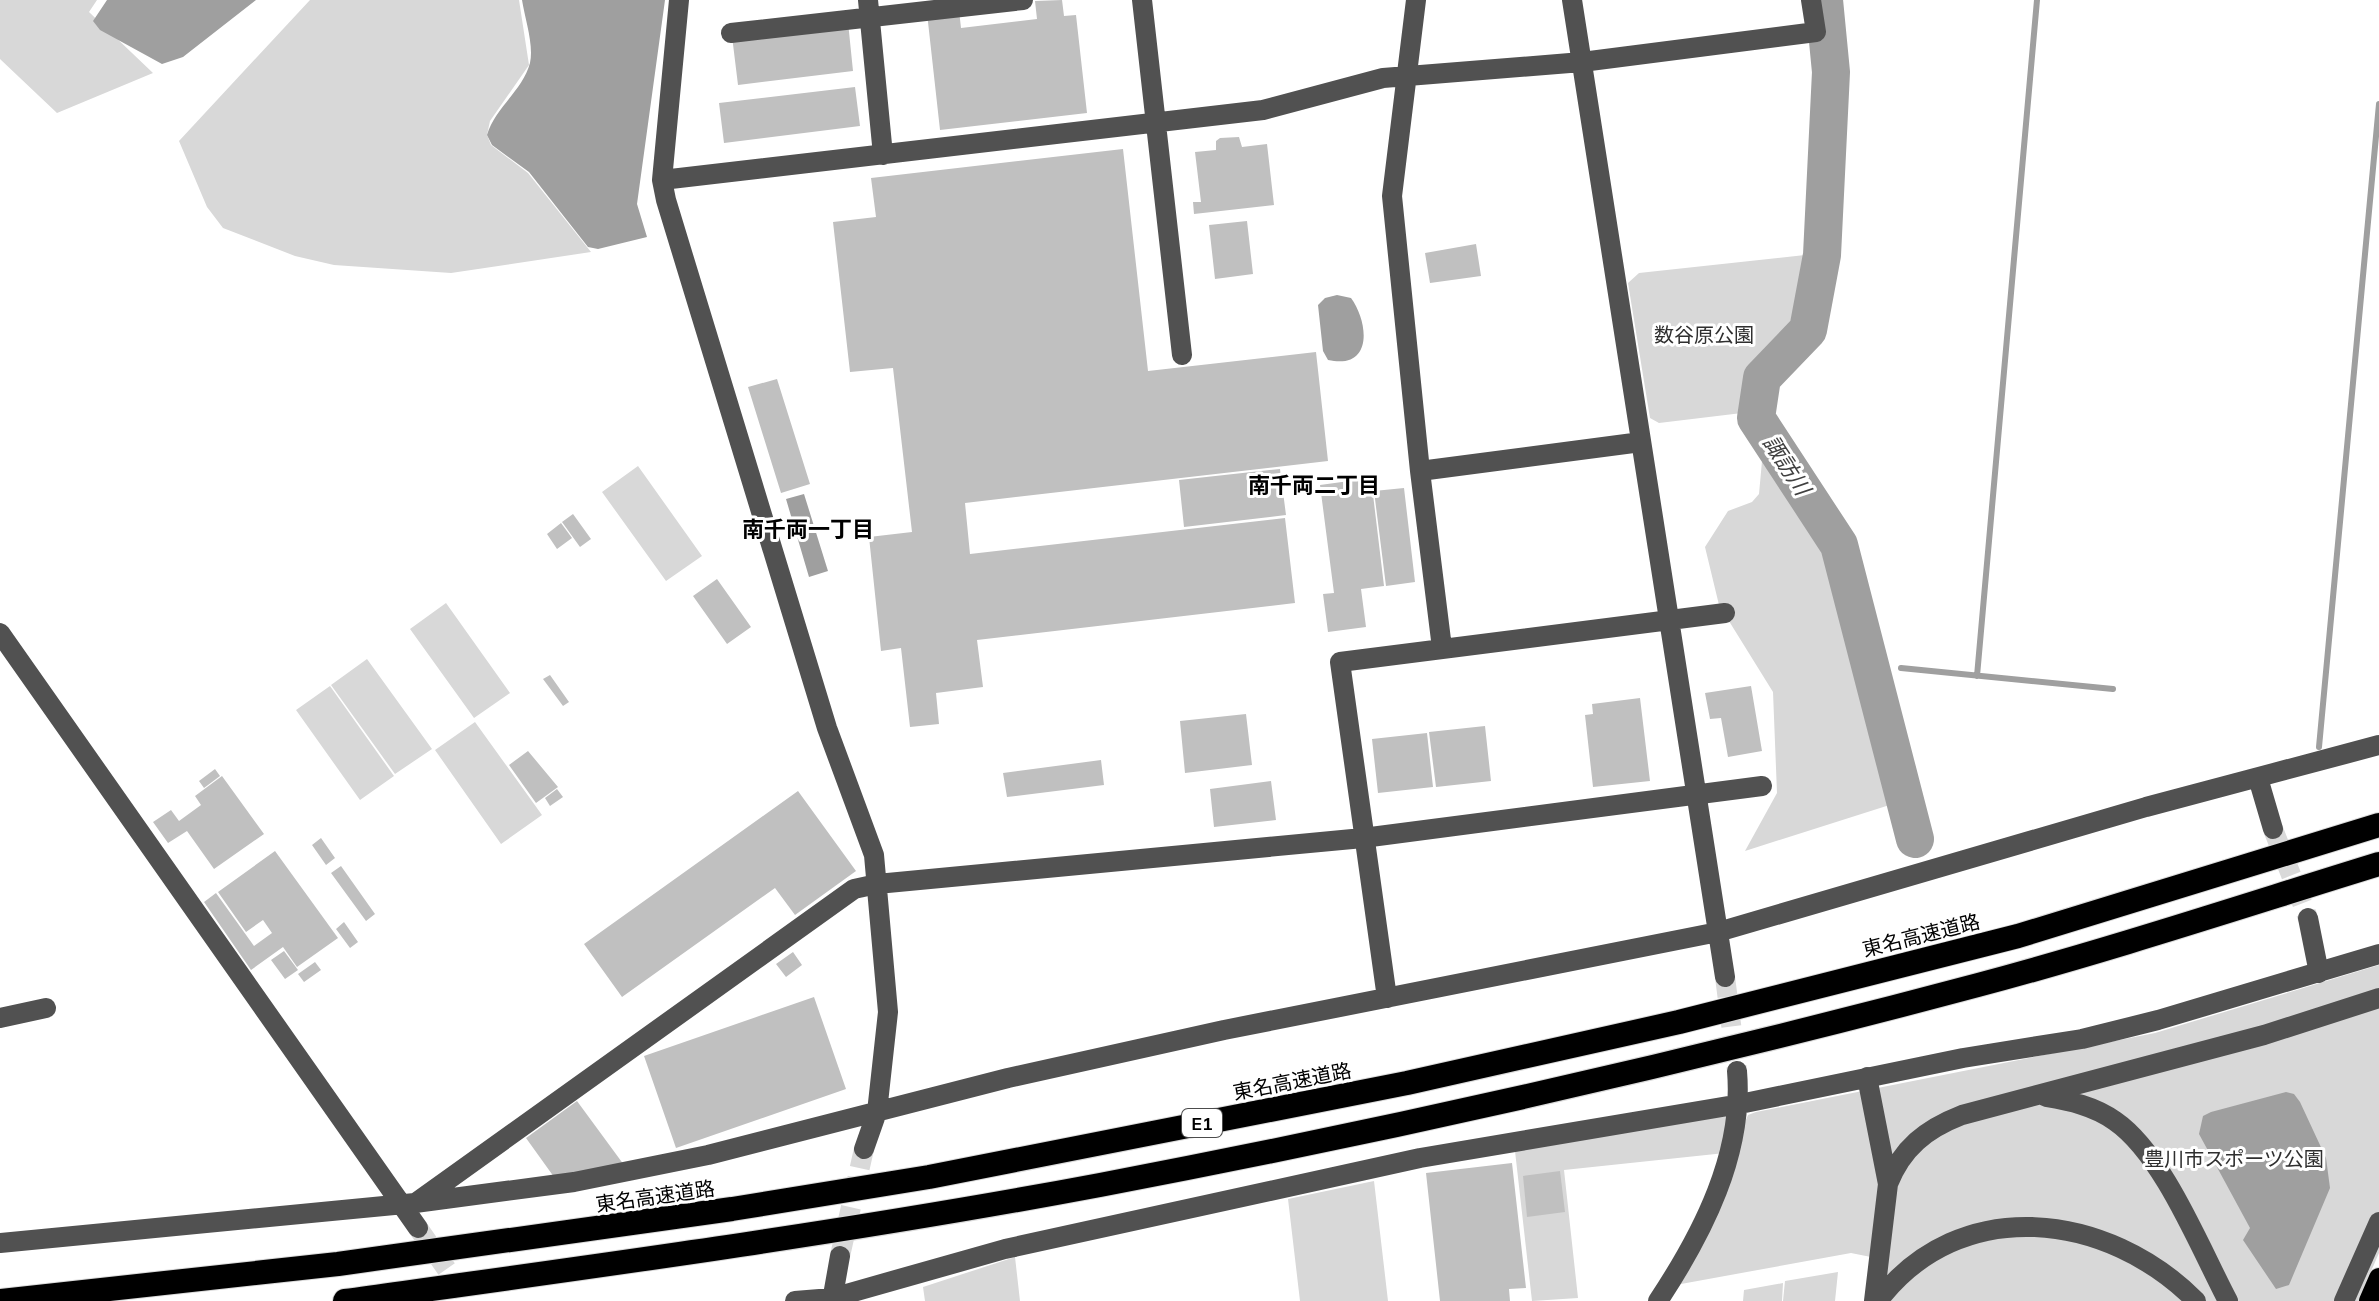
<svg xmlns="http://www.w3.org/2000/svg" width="2379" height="1301" viewBox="0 0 2379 1301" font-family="Mulish,'Noto Sans JP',sans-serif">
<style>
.green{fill:#d8d8d8}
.water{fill:#9f9f9f}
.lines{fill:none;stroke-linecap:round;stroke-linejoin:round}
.stream{stroke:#9f9f9f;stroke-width:6}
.river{stroke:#9f9f9f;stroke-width:38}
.building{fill:#c0c0c0}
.minor-tunnel{stroke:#d9d9d9;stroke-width:20;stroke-dasharray:20 10;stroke-linecap:butt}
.major-casing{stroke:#dbdbdb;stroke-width:22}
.highway-casing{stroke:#dbdbdb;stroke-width:26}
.minor{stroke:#515151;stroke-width:20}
.major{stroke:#000;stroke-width:20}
.highway{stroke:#000;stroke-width:24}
.labels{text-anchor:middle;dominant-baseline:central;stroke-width:6;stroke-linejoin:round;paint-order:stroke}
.shield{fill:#fff;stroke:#4c4c4c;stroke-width:2}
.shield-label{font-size:18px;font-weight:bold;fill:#000}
.park-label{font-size:20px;fill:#2f2f2f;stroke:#fff}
.street-label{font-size:20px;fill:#000;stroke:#fff}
.water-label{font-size:22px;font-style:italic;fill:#404040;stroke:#fff}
.neighbourhood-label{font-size:22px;font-weight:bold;fill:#000;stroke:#fff}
</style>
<rect width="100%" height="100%" fill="#fff"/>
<path class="green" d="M0,0h97l-8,12 64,61 -96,40 -57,-54z
M310,0h209l10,65 -39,56 -3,14 4,10 37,28 63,79 -140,21 -117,-8 -39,-9 -72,-28 -16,-21 -28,-66z
M1805,255l7,6 -14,58 -40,54 -7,34 -9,6 -83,10 -9,-5 -22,-135 11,-10z
M1763,450l71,110 65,242 -154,49 32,-58 -4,-101 -54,-87 -14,-58 23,-36 24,-9 7,-8z
M638,466l64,90 -36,25 -64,-89z
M446,603l64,90 -36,25 -64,-89z
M367,659l65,90 -37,25 -64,-89z
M330,686l64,90 -34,24 -64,-90z
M475,722l67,93 -41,29 -66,-94z
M2379,965v288l-21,48h-492l5,-44 -20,-4 -170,31 -4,-3 71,-166 8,-3 399,-79z
M1730,1115l-5,38 -161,17 14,128 -46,3 -17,-150z
M1374,1181l14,120h-88l-12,-102z
M1015,1257l5,44h-95l-2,-14z
M1838,1272l-3,29h-52l2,-20z
M1783,1283l-1,18h-39l1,-11z"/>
<path class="water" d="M107,0h149l-73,57 -21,7 -62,-34 -7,-9z
M522,0h143l-28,204 10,33 -49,12 -10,-2 -59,-75 -37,-27 -5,-10c8,-27 36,-45 43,-72 4,-18 -5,-44 -8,-63z
M1337,295l14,3c18,25 22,72 -23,62l-5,-9 -5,-46 7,-7z
M804,494l24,77 -19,6 -23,-78z
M2286,1092l8,2 6,8 26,56 4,30 -41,97 -13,4 -33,-49 7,-12 -51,-94 4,-18 8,-4z"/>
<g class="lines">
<path class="stream" d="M1901,668l212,21
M1977,676l60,-676
M2319,747l60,-643"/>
<path class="river" d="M1824,0l7,72 -9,183 -14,75 -46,48 -6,40 83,127 76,294"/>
</g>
<path class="building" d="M1062,0l2,16 12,-1 11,98 -147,17 -13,-117 32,-3 2,18 76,-9 -2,-18z
M848,22l5,49 -115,14 -6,-49z
M855,87l5,39 -136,17 -5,-40z
M1239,137l3,10 25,-3 7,61 -80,9 -1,-12h8l-6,-50 21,-2v-9l4,-3z
M1123,149l25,222 168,-19 12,109 -363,42 5,51 315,-36 10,85 -318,37 6,47 -47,6 3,31 -29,3 -9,-79 -20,3 -12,-114 43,-5 -19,-164 -43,4 -17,-150 43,-5 -5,-39z
M1247,221l6,53 -38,5 -6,-54z
M1476,244l5,32 -51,7 -5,-30z
M777,379l33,105 -29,9 -33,-106z
M1280,469l6,46 -102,12 -5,-47z
M1371,478l13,108 -23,3 5,38 -38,5 -5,-38 11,-1 -14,-108z
M1404,488l11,94 -29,4 -12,-95z
M573,514l18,25 -11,8 -18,-25z
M561,523l11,15 -15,11 -10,-15z
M717,579l34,48 -24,17 -34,-48z
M550,675l19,27 -6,4 -20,-27z
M1751,686l11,65 -34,6 -7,-39 -11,1 -5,-26z
M1640,698l10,83 -57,6 -8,-72 8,-1 -1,-10z
M1246,714l6,51 -67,8 -5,-52z
M1485,726l6,55 -55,6 -7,-55z
M1427,733l6,54 -55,6 -6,-54z
M528,751l30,36 -22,16 -27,-38z
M1101,760l3,25 -97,12 -4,-24z
M215,769l5,7 -16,12 -5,-7z
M222,776l42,58 -50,35 -27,-38 -19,12 -15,-21 18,-12 8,11 22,-16 -6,-9z
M1271,781l5,39 -62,7 -4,-38z
M557,789l6,8 -13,9 -5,-8z
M798,791l58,80 -61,44 -20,-27 -153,109 -38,-53z
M321,838l14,20 -9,7 -14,-20z
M275,851l63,87 -41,29 -14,-20 -32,23 -47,-68 12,-9 38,53 18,-13 -9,-13 -17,12 -28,-40z
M341,866l34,48 -9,7 -35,-48z
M344,922l14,20 -8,6 -14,-19z
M284,951l14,19 -13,9 -14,-19z
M793,952l9,13 -16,12 -10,-13z
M315,962l6,8 -17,12 -6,-8z
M814,997l32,92 -170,59 -32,-92z
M577,1101l47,64 -70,12 -28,-39z
M1512,1163l14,125 -17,1 1,12h-70l-14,-128z
M1560,1171l5,41 -38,5 -4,-41z"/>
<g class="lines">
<path class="minor-tunnel" d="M2273,829l35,89
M1725,977l12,94
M418,1228l51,73
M840,1256l24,-107"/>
<defs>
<path id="major" d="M2369,1301l10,-23"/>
<path id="highway" d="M0,1301l338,-37 394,-55 197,-32 478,-94 272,-61 339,-86 361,-111
M345,1301c252,-35 505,-69 755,-116 295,-56 589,-123 878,-200 135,-36 268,-80 401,-121"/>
</defs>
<use href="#major" class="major-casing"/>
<use href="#highway" class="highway-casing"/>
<path class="minor" d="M679,0l-17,180 4,20 161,528 47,127 14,157 -11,100 -13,37
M868,0l15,155
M1142,0l40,355
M1416,0l-24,196 28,275 22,177
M1572,0l153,977
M731,33l292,-33
M662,180l601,-70 120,-32 199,-16 234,-30 -5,-32
M1420,471l221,-29
M0,633l418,595
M2258,778l15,51
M2308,918l11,55
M1387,998l-47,-336 385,-49
M0,1018l46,-10
M1867,1077l21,107 -14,117
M2046,1097c24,4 48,9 69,24 48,33 85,127 113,180
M1888,1184c14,-36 38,-55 74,-69l302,-80 115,-37
M417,1202l437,-313 23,-5 486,-46 399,-52
M0,1243l415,-40 159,-21 134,-27 300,-77 216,-48 494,-98 428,-125 233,-62
M795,1301l37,-3 173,-49 415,-91 320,-54 223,-46 119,-19 76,-19 221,-66
M832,1301l8,-45
M1658,1301c45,-68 86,-148 79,-230
M1878,1301c82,-108 230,-89 318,0
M2344,1301l35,-79"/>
<use href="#major" class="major"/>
<use href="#highway" class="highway"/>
</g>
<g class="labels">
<rect class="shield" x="1182" y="1109" width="40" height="28" rx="6"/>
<g class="shield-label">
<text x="1202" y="1123">E1</text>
</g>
<g class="park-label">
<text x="1704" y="334">数谷原公園</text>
<text x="2234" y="1158">豊川市スポーツ公園</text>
</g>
<g class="street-label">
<text transform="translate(1921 935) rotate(-14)">東名高速道路</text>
<text transform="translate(1292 1081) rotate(-11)">東名高速道路</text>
<text transform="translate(655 1196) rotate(-8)">東名高速道路</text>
</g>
<g class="water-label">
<text transform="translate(1787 465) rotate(57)">諏訪川</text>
</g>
<g class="neighbourhood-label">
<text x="1314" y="485">南千両二丁目</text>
<text x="808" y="529">南千両一丁目</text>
</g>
</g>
</svg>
